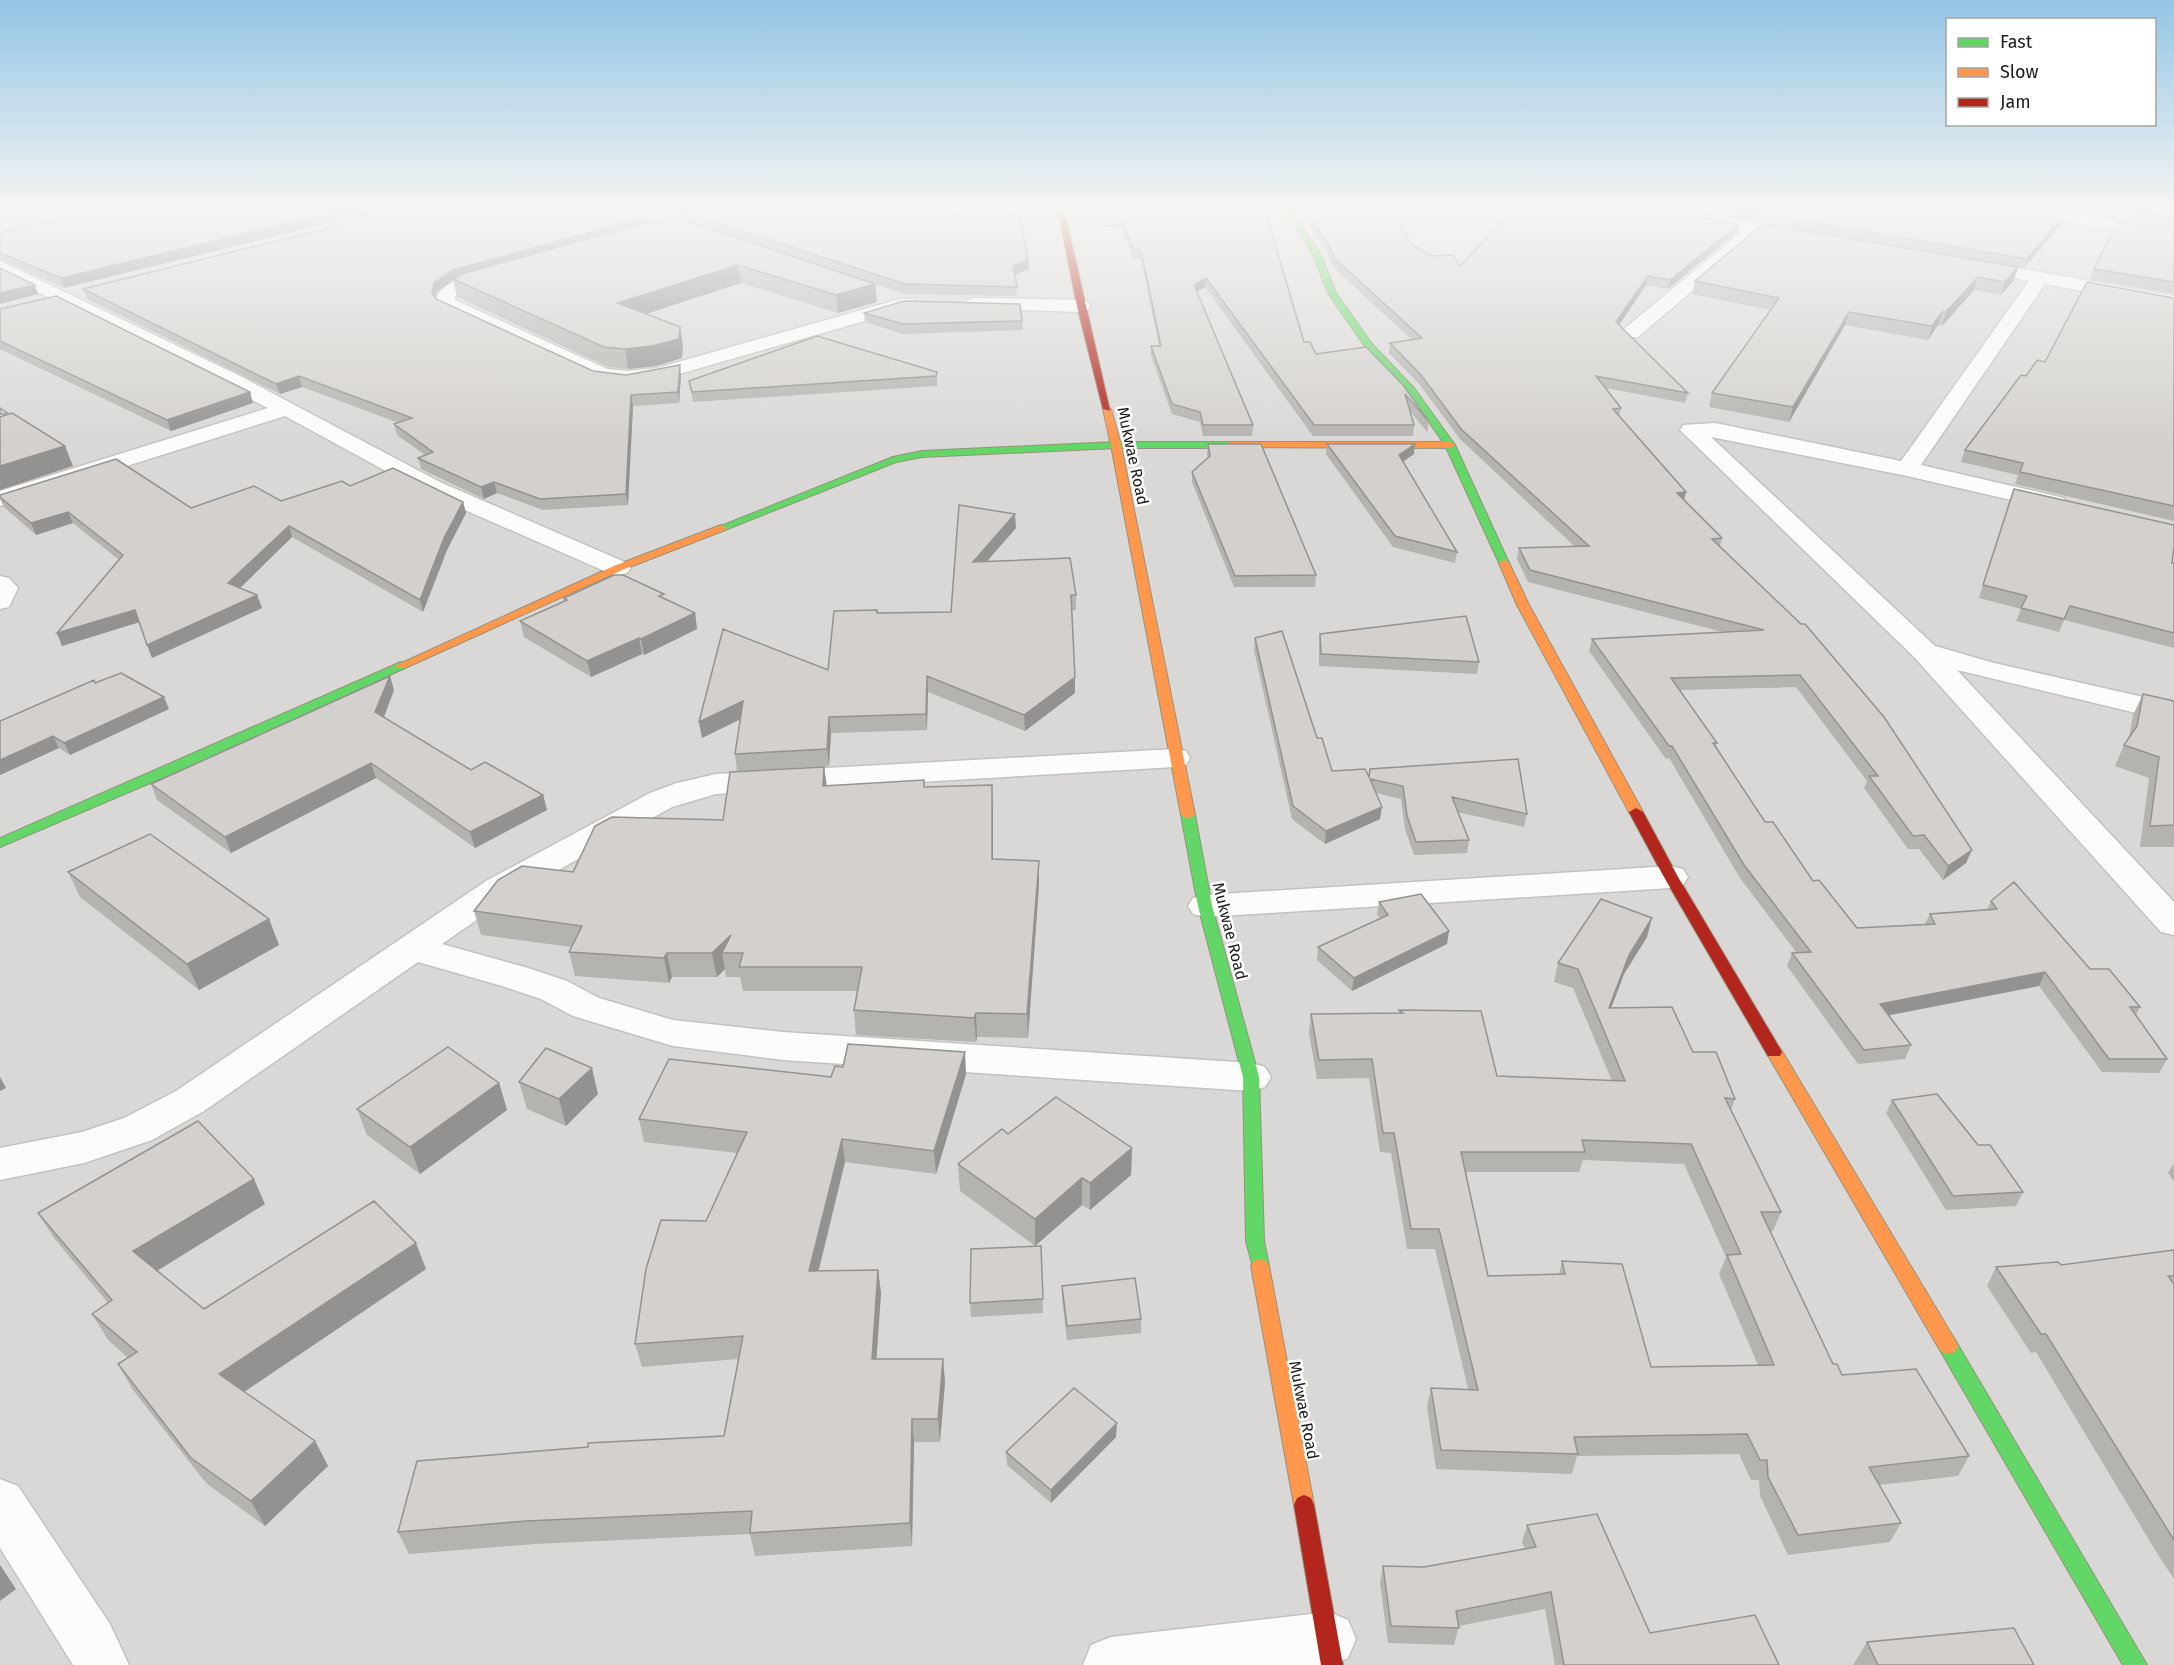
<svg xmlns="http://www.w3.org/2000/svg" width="2174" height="1665" viewBox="0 0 2174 1665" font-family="'Fira Sans',sans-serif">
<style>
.residential{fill:#dad8d6}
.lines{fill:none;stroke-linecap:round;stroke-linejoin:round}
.street-casing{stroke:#c3c2c0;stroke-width:3}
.fast-casing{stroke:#96937c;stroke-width:2}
.slow-casing{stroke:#96937c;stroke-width:2}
.jam-casing{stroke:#96937c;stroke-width:2}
.street{fill:#fcfcfb;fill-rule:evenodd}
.fast{fill:#63d668;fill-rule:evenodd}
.slow{fill:#ff974d;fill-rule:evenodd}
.jam{fill:#b3261e;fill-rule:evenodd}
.wall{fill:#b5b3b0;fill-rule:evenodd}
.shaded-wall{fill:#949290}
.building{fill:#d3d0cd;stroke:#949290;stroke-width:1.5;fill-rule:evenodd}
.labels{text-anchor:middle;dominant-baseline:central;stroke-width:5;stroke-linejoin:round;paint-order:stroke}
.street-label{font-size:16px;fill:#1c1c1c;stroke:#fff}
</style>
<rect width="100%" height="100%" fill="#ebe8e4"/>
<path class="residential" d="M0,210h2174v1455h-2174z"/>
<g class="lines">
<defs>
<path id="street" d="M84,210h27l-2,3 -109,27v-10z
M623,210h24l59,19 2,4 -2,4h-12l-69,-24z
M1638,210h37l126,20 6,1 2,4 -2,4 -6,1 -41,-7 -122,104h-14l-3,-4 3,-4 119,-98 -97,-16z
M2012,210h38l124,19v10l-154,-24z
M1973,260l201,36v12l-129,-24 -124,181 143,33 3,5 -3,5 -9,2 -148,-34 -196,-39 224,209 59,17 180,41v18l-217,-52 217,232v33l-13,-3 -247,-275 -234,-227 3,-5 32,-2 186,38 128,-180 -62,-12 -3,-4 3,-4z
M0,261l240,115 202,107 185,80 4,5 -4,5 -9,3 -9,-3 -183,-80 -141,-77 -285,90v-15l268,-83 -268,-135z
M497,270l6,1 3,4 -3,4 -35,10 -13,7v4l152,69 21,2 29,-3 243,-69h14l2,4 -2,4 -249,71 -37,5 -32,-4 -157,-72c-15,-24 43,-34 58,-37z
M974,298l107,2 7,2 2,4 -2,4 -7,2 -114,-4 -2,-4 2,-4z
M0,576l9,2 9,10 -9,19 -9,2z
M1175,749l11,2 4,7 -4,7 -11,2 -459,27 -44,13 -162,90 -68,47 86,24 39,13 32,17 74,22 110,12 468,31 14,4 6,10 -6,10 -14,4 -468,-31 -110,-14 -100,-30 -32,-17 -39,-13 -84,-24 -214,149 -52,29 -68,23 -84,17v-32l82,-16 42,-14 52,-27 310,-210 164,-88 27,-10 39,-9z
M1671,866l12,3 5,8 -5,8 -12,3 -466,29 -12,-3 -5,-8 5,-8 12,-3z
M0,1479l18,7 92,138 19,41h-56l-73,-117z
M1329,1612l19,8 8,19 -8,19 -16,7h-249l8,-20 20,-8z"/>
<path id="fast" d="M1285,210h6l30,45 15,38 36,51 42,44 41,57 54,118 -1,2h-8l-1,-2 -54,-118 -37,-53 -42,-44 -38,-55 -15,-38z
M1116,442h114l5,3 -5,3h-114l-194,9 -26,5 -171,68 -4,1 -5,-3 177,-71 29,-6z
M401,662l4,2 2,2 -2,2 -208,95 -197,84v-9z
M1188,811l7,4 17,91 47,171 5,164 5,25 -3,5 -6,2 -6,-2 -8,-30 -3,-164 -45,-171 -17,-91z
M1948,1338l7,2 192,325h-24l-182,-313 -3,-6 3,-6z"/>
<path id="slow" d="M1107,406l4,3 10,36 74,370 -7,4 -7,-4 -70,-370 -8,-36z
M1230,442h220l5,3 -5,3 -223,-1 -2,-2z
M721,525l5,3 -1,2 -103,40 -217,98h-8l-2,-2 219,-100z
M1504,560l5,3 20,42 114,207 -2,3h-10l-2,-3 -112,-207 -18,-42z
M1774,1046l6,2 175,292 3,6 -3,6 -7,2 -7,-2 -175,-300 2,-4z
M1260,1259l6,2 3,5 45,239 -3,7 -7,3 -7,-3 -3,-7 -43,-239 3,-5z"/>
<path id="jam" d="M1058,210h6l46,201 -7,-2 -26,-103z
M1636,808l7,4 35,65 104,175 -2,4h-12l-104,-179 -35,-65z
M1304,1495l7,3 3,7 29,160h-22l-27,-160 3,-7z"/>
</defs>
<use href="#street" class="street-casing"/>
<use href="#fast" class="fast-casing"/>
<use href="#slow" class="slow-casing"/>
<use href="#jam" class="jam-casing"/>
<use href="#street" class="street"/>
<use href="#fast" class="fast"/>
<use href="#slow" class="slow"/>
<use href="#jam" class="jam"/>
</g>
<path class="wall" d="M99,210l-35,78 -64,-28v-26z
M652,210h179l198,59 -14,6 2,21 -112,-2 -30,-10 2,18 -39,11 -97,-30 -95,31 34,13 3,19 -1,12 -26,8 -28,3 -20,-2 -151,-70 -4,-17 -17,13v6l157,72 33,4 55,1 -2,27 -46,3 -5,99 -85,5 -46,-17 -13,6 -63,-30 -3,-11 7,-3 -28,-20 -3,-11 5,-1 -97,-36 -22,7 -193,-95 -4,-10 567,-67 21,-6z
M1265,210l39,132 12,12 50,-7 63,75 -2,10 -17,-21 4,14 -1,11h-100l-108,-149 -8,5 56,133 -1,11h-49l-3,-14 -28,-8 -21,-58v-10h8l-18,-87h-7l-13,-30 -45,-7v-9z
M1271,210h13l2,4 -1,9z
M1299,210h93l19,34 20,12 29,10 277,-34 -69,57 -22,-4 -27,40 69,68 -3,10 -79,-15 15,20 -2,8 67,76 -2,8 38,38 -2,8 246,317 -23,17 -24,-31h-11l-44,-61 3,-7 -71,-94 -117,3 38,53 -1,3 49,76 48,59 44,47 68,-4 5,-10 57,-4 4,-9 99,68 50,38 -4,8 31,44 -8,14 -57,-1 -63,-86 -150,29 22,30 -6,14 -47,5 -71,-98 5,-13 4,-1 -56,-74 -71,-120 -3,1 -77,-108 3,-12 131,-7 -195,-50 -11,-23 2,-11 56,-1 -115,-108 -40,-54 -31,-32 1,-10 22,-3 -79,-73 -5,-13z
M1686,210h342l36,5 -3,9 -37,44z
M2125,210h49v17l-52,-8z
M1763,224l251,56 -13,15 -27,-5 -32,36 -4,-1 -10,15 -83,-15 -56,97 -80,-15 3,-14 58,-83 -78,-16 3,-13z
M2174,230v64l-84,-15 4,-10z
M2174,298v223l-159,-37 3,-9 -57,-13 4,-12 61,-74 19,-14z
M0,309l253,94 -82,28 -171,-82z
M864,313l158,8 1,9 -120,4 -38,-12z
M937,372v14l-244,16 -4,-21z
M1208,444l108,131 -1,12h-81l-42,-105v-10l16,-14 -1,-4z
M1327,444l87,10 -11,8 54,90 -2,11 -62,-16 -67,-93z
M350,486l113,16 3,11 -19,37 -24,62 -131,-75 -52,51 17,7 5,13 -110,50 -13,-36 -77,24 -5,-13 62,-73 -46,-37 -37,12 -32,-28 -4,-8v-4l191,13 90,-7z
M2014,489l160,74v85l-110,-28 -5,12 -43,-11 5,-12 -42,-11z
M959,505l57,23 -29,33 89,34v15h-4l3,83 -50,38 -97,-39 -1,38 -96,3 -2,33 -92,5 -2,-17 5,-35 -38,19 -3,-16 129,-52 50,-57 73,-1z
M564,598l101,1 30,14 2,16 -53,26 -2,-1 -51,23 -67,-40 -4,-16 44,-20z
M1320,634l159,28 -2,12 -158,-8v-21z
M1255,638l62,100 15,33 37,6 158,37 -3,13 -67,-15 12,28 -2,13 -53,2 -9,-26 -4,-30 -25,-6 4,26 -55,25 -33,-25 -38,-169z
M394,690l-10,27 87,53 72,25 4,15 -72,38 -99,-70 -145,75 -74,-53 -6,-16z
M2143,694l31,7v146h-34l9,-69 -34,-12 9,-21 5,-7 4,-23z
M169,709l-99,46 -11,-7 -59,27v-54z
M824,767l3,19 97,1 69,20v52l46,25 -11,154 -51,-1 -1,5 -120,-7 -2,-25 3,-19h-114l-3,-14h-14l-1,-8 -8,8h-45l-3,6 -94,-7 -6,-24 2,-5 -90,-12 -7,-24 99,-39 150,-52z
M68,872l201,47 10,26 -80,45 -119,-93z
M1379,902l68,42 -95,47 -35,-31 1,-13 62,-29 -3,-4z
M1647,937l-23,37 -13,34 82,44 42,47 -4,11 50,102 -8,19 -3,1 63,132 9,11 127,81 -11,20 -79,9 22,38 -11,19 -102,13 -28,-59 -1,-16h-8l-12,-26 -162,2 -5,18 -136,-5 -9,-62 4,-19 37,1 -33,-140h-28l-16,-96 -11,-1 -11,-74 -52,1 -8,-46 2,-19 88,-1v-3l98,66 115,5 -39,-93 -19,-6 4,-19zM1583,1160l101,4 42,93 -7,17 39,91 -107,2 -89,-106 -3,13 -71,2 -22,-104h113z
M843,1067l123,7 -30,100 -91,-12 -27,109 60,-1 3,23 -5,66h67l2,23 -5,60h-26l-2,104 -157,10 -5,-22 -215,10 -126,10 -11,-22 326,-96 14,-77 -96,8 -7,-23 71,-123 31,-68 -93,-11 -5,-23 192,-42z
M519,1082l79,12 -32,32 -39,-17z
M499,1083l8,27 -87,64 -53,-39 -10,-26z
M1892,1100l86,45 45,47 -7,14 -70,4 -60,-97z
M1008,1134l124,14 -1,27 -41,35 -8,-5 -47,41 -75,-55 -2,-27z
M2174,1163v19l-6,-9z
M265,1204l-108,67 47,38 222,-40 -182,123 71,49 13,25 -63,60 -59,-43 -73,-93 -15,-26 10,-6 -20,-18 -16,-26 16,-11 -54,-65 -16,-25z
M1041,1246l2,67 -72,4 -1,-14z
M2174,1250v329l-19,-29 -119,-198 -5,1 -44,-67 9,-19 65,-2z
M1062,1286l79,33v14l-74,7 -5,-41z
M1116,1437l-65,66 -44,-38 -1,-13z
M1527,1525l123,108 129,32h-224l-10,-56 -86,17 -5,19 -66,-2 -8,-60 3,-17 41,1 101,-18 -3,-7z
M1867,1642l167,23h-181z"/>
<path class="shaded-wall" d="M344,210h38l-318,78 -3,-10z
M2064,215l-3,9 -37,44 3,-9z
M649,216l2,9 -196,54 -19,14 -1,9 -3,-9 2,-10 19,-13z
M1739,224l-2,8 -69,57 2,-9z
M1028,260l1,9 -15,6 -1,-9z
M738,265l3,18 -120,39 -3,-19z
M2018,267l-4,13 -13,15 4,-13z
M1648,276l-2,9 -31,46 1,-9z
M1978,277l-4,13 -32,36 4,-14z
M1206,278l-1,9 -12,7 1,-9z
M875,284l2,18 -39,11 -2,-18z
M35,285l3,9 -38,10v-11z
M1849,312l-4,13 -56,97 4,-15z
M1942,312l-4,13 -10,15 4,-14z
M680,327l3,19 -1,12 -26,8 -28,3 -3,-20z
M680,365l1,11 -2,27 -1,-11z
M299,376l3,11 -22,7 -4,-10z
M250,392l3,11 -82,28 -4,-11z
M631,395l2,11 -5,99 -2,-11z
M1415,444l-1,10 -16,11 1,-10z
M65,446l8,20 -73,24v-24z
M494,482l3,11 -13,6 -3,-12z
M1686,492l-3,11 -6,-10z
M463,502l3,11 -19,37 -24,62 -3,-12 24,-62z
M68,512l5,11 -37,12 -5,-12z
M1015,514l1,14 -42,48 -1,-14z
M289,526l3,11 -59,58 -5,-12z
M257,595l5,13 -110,50 -5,-13z
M135,610l5,12 -78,24 -5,-13z
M695,613l2,16 -53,26 -3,-16z
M639,638l3,16 -51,23 -4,-16z
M390,676l4,14 -14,37 -5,-15z
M927,676l1,16 -1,38 -1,-16z
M1075,677v16l-50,38 -1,-16z
M164,697l5,12 -99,46 -6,-12z
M743,701l2,16 -43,21 -3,-16z
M829,717l2,16 -2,33 -2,-17z
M53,736l6,12 -59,27v-15z
M371,763l5,15 -145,75 -6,-16z
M824,767l3,23 -4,-4z
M992,785l1,22v76l-1,-24z
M543,795l4,15 -72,38 -5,-16z
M1382,807l-2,12 -55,25 1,-13z
M1972,850l-6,13 -23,17 5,-14z
M1039,861v23l-11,154 -1,-24z
M1652,918l-5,19 -23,37 -20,53 5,-19 20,-53z
M269,919l10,26 -80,45 -12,-26z
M1449,931l-2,13 -95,47 2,-13z
M731,935l-9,18 3,16 -8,8 -5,-24z
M667,953l5,24 -3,6 -5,-25z
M2045,972l-6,14 -164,32 5,-14z
M976,1013l1,24 -1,5 -2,-24z
M965,1052l1,22 -30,100 -2,-23z
M592,1068l6,26 -32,32 -7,-27z
M0,1077l6,11 -6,3z
M499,1083l8,27 -87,64 -10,-27z
M842,1139l3,23 -32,132 -4,-23z
M1132,1148l-1,27 -41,35v-27z
M1082,1178v27l-47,41v-27z
M254,1179l11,25 -118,73 -14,-26z
M416,1243l10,26 -194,131 -13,-26z
M878,1270l3,23 -6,88 -3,-22z
M943,1359l2,23 -5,60 -2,-23z
M912,1419l2,23 -2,104 -2,-23z
M1117,1423l-1,14 -65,66v-13z
M315,1441l13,25 -63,60 -14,-25z
M0,1565l16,24 -16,12z"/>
<path class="building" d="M99,210h245l-283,68 -61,-25v-19l4,-3z
M401,210h231l17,6 -196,54 -19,13 -2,10 4,6 157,72 33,4 54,-10 -2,27 -47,3 -5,99 -86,5 -46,-17 -13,5 -63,-29 15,-6 -39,-28 18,-6 -113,-42 -23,8 -193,-95z
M677,210h153v1l3,-1h113l20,4 10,-4h13l31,6 8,44 -15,6 4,21 -112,-3z
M1077,210h188l39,132h6l6,12 50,-7 37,38 26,37 -24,-28 9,31h-100l-108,-147 -12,7 59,140h-50l-3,-13 -28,-8 -21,-58h10l-20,-96h-7l-13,-30 -45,-7z
M1305,210h87l19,34 20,12 22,-1 7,11 53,-56h140l86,14 -69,56 -22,-4 -32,46 72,71 -92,-17 25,32 -8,1 73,83 -9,1 45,45 -10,1 89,85h4l79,93 88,133 -24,16 -24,-31 -11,1 -44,-60h9l-78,-101 -129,3 46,65h-4l52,79h8l40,59 6,-1 38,48 78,-4 -5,-10 67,-5 -6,-8 23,-19 76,87h19l31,38h-10l37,52h-58l-64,-87 -165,32 31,41 -47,5 -72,-97 19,-1 -67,-87 -72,-119h-3l-77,-107 172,-9 -234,-60 -11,-22 70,-2 -128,-117 -40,-54 -31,-32 32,-5 -88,-80 -5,-13z
M1737,210h291l36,5 -37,44z
M2131,210h43v6z
M672,216l203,68 -39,11 -98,-30 -120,38 62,24 -1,12 -27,7 -27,3 -21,-2 -151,-68 12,-6z
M2118,222l56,8v52l-80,-13z
M1763,224l255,43 -13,15 -27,-5 -32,35h-4l-10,14 -83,-14 -56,95 -81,-14 67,-95 -84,-17z
M0,268l35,17 -35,8z
M2087,282l87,16v208l-154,-34 3,-9 -58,-13 56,-75 5,1 11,-16 8,2z
M56,296l194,96 -83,28 -167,-79v-32z
M904,301l116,3 2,17 -119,3 -39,-11z
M817,336l120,36 -1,4 -244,16 -3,-11z
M0,408l9,6h-9z
M12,413l53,33 -65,20v-49z
M1208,444h53l55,131 -81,1 -43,-104 18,-16z
M1327,444h88l-16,11 58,97 -62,-16z
M116,459l75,49 63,-22 27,15 61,-20 8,5 43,-18 70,34 -19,36 -24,62 -131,-74 -61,57 29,12 -110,50 -12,-35 -78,23 66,-78 -55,-43 -37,11 -31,-26v-2z
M2014,489l160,36v22l-2,16h2v70l-104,-27 -6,13 -43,-11 6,-12 -44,-11z
M959,505l56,9 -42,48 97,-4 6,37h-5l4,82 -51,38 -97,-39 -1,38 -97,3 -2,32 -92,5 8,-53 -44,21 24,-93 105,41 6,-59 43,-1v3l74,-1z
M614,575h9l41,19 -5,2 36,17 -54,26 -2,-1 -52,23 -67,-40 47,-21 -3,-2z
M1466,616l13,46 -158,-8 -1,-20z
M1282,631l35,107h5l10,33 33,-2 4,8 1,-8 148,-10 9,55 -75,-17 17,43 -53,2 -9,-26 -4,-30 -33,-7 12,28 -56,24 -33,-25 -38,-168z
M121,673l43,24 -100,46 -11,-7 -53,24v-39l94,-41 1,3z
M390,676l-15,36 96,58 14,-8 58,33 -73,37 -99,-69 -146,74 -74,-53z
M2143,694l31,7v124l-24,1 9,-69 -35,-12 13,-19z
M824,767l-1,19 101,-6v7l68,-2v74l47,2 -12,153 -51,-1 -2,5 -120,-8 8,-43h-123l4,-14h-21l9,-18 -19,18h-45l-3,5 -95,-6 13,-26 -108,-15 24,-31 24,-14 51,6 22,-46 17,-9 111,3 7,-48z
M150,834l119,85 -82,45 -119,-92z
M1421,894l28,37 -95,47 -36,-31 70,-32 -9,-13z
M1601,899l51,19 -23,37 -20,53 63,-1 21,45h23l19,47 -10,-1 56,114h-20l72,152h4l5,11 74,-6 53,87 -100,11 32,56 -103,12 -30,-58 -1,-17h-7l-13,-26 -173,3 4,17 -137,-4 -10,-62 47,2 -39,-161h-28l-17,-96h-11l-11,-74 -53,1 -8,-46 92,-1 -4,-3 82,1 16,65 128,5 -47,-112 -20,-6zM1582,1140l109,4 50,110 -14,1 47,110 -123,2 -29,-103 -60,-3 3,13 -77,2 -27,-124h124z
M848,1044l117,8 -31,99 -92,-12 -33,132 69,-1 -6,89h71l-5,60h-26l-2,104 -160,10 2,-22 -226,10 -128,11 19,-71 171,-14v-4l136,-7 19,-100 -108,8 11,-75 15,-49 45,1 41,-89 -108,-13 30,-60 162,18 4,-11 8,1z
M448,1047l51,36 -89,64 -53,-38z
M546,1048l46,20 -33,31 -40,-17z
M1937,1094l41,51h12l33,47 -70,4 -61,-96z
M1056,1097l76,51 -42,35 -8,-5 -47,41 -77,-55 44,-35 6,5z
M198,1121l56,58 -121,72 71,58 170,-108 42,42 -197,131 96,67 -64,60 -60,-43 -73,-94 19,-12 -45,-38 20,-14 -74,-87z
M1041,1246l2,53 -73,4 1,-54z
M2174,1250v26h-6l6,8v256l-128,-206h-5l-45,-67 62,-5 3,3z
M1135,1278l6,41 -74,7 -5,-40z
M1074,1388l43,35 -66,67 -45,-38z
M1597,1514l53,119 105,-18 24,50h-215l-13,-73 -95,19 3,17 -68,-2 -8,-60 41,1 112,-20 -9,-22z
M2014,1628l20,37h-156l-11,-23z"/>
<linearGradient id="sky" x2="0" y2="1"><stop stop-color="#93c5e5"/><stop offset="0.47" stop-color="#f6f5f3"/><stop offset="1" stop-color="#f6f5f3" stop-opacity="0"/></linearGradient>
<rect width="2174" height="443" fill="url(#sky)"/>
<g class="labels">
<g class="street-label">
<text transform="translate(1133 456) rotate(78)">Mukwae Road</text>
<text transform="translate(1230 931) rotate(76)">Mukwae Road</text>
<text transform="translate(1304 1410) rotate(79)">Mukwae Road</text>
</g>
</g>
<rect x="1946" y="18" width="210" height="108" fill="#ffffff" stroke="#a4a4a4" stroke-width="1.5"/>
<rect x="1958" y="38" width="30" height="9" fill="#63d668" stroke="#a4a4a4" stroke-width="1.5"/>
<text x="2000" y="48" font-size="18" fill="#1c1c1c">Fast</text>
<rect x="1958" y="68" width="30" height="9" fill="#ff974d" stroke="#a4a4a4" stroke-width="1.5"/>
<text x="2000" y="78" font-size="18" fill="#1c1c1c">Slow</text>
<rect x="1958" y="98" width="30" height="9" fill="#b3261e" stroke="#a4a4a4" stroke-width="1.5"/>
<text x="2000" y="108" font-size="18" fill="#1c1c1c">Jam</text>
</svg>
